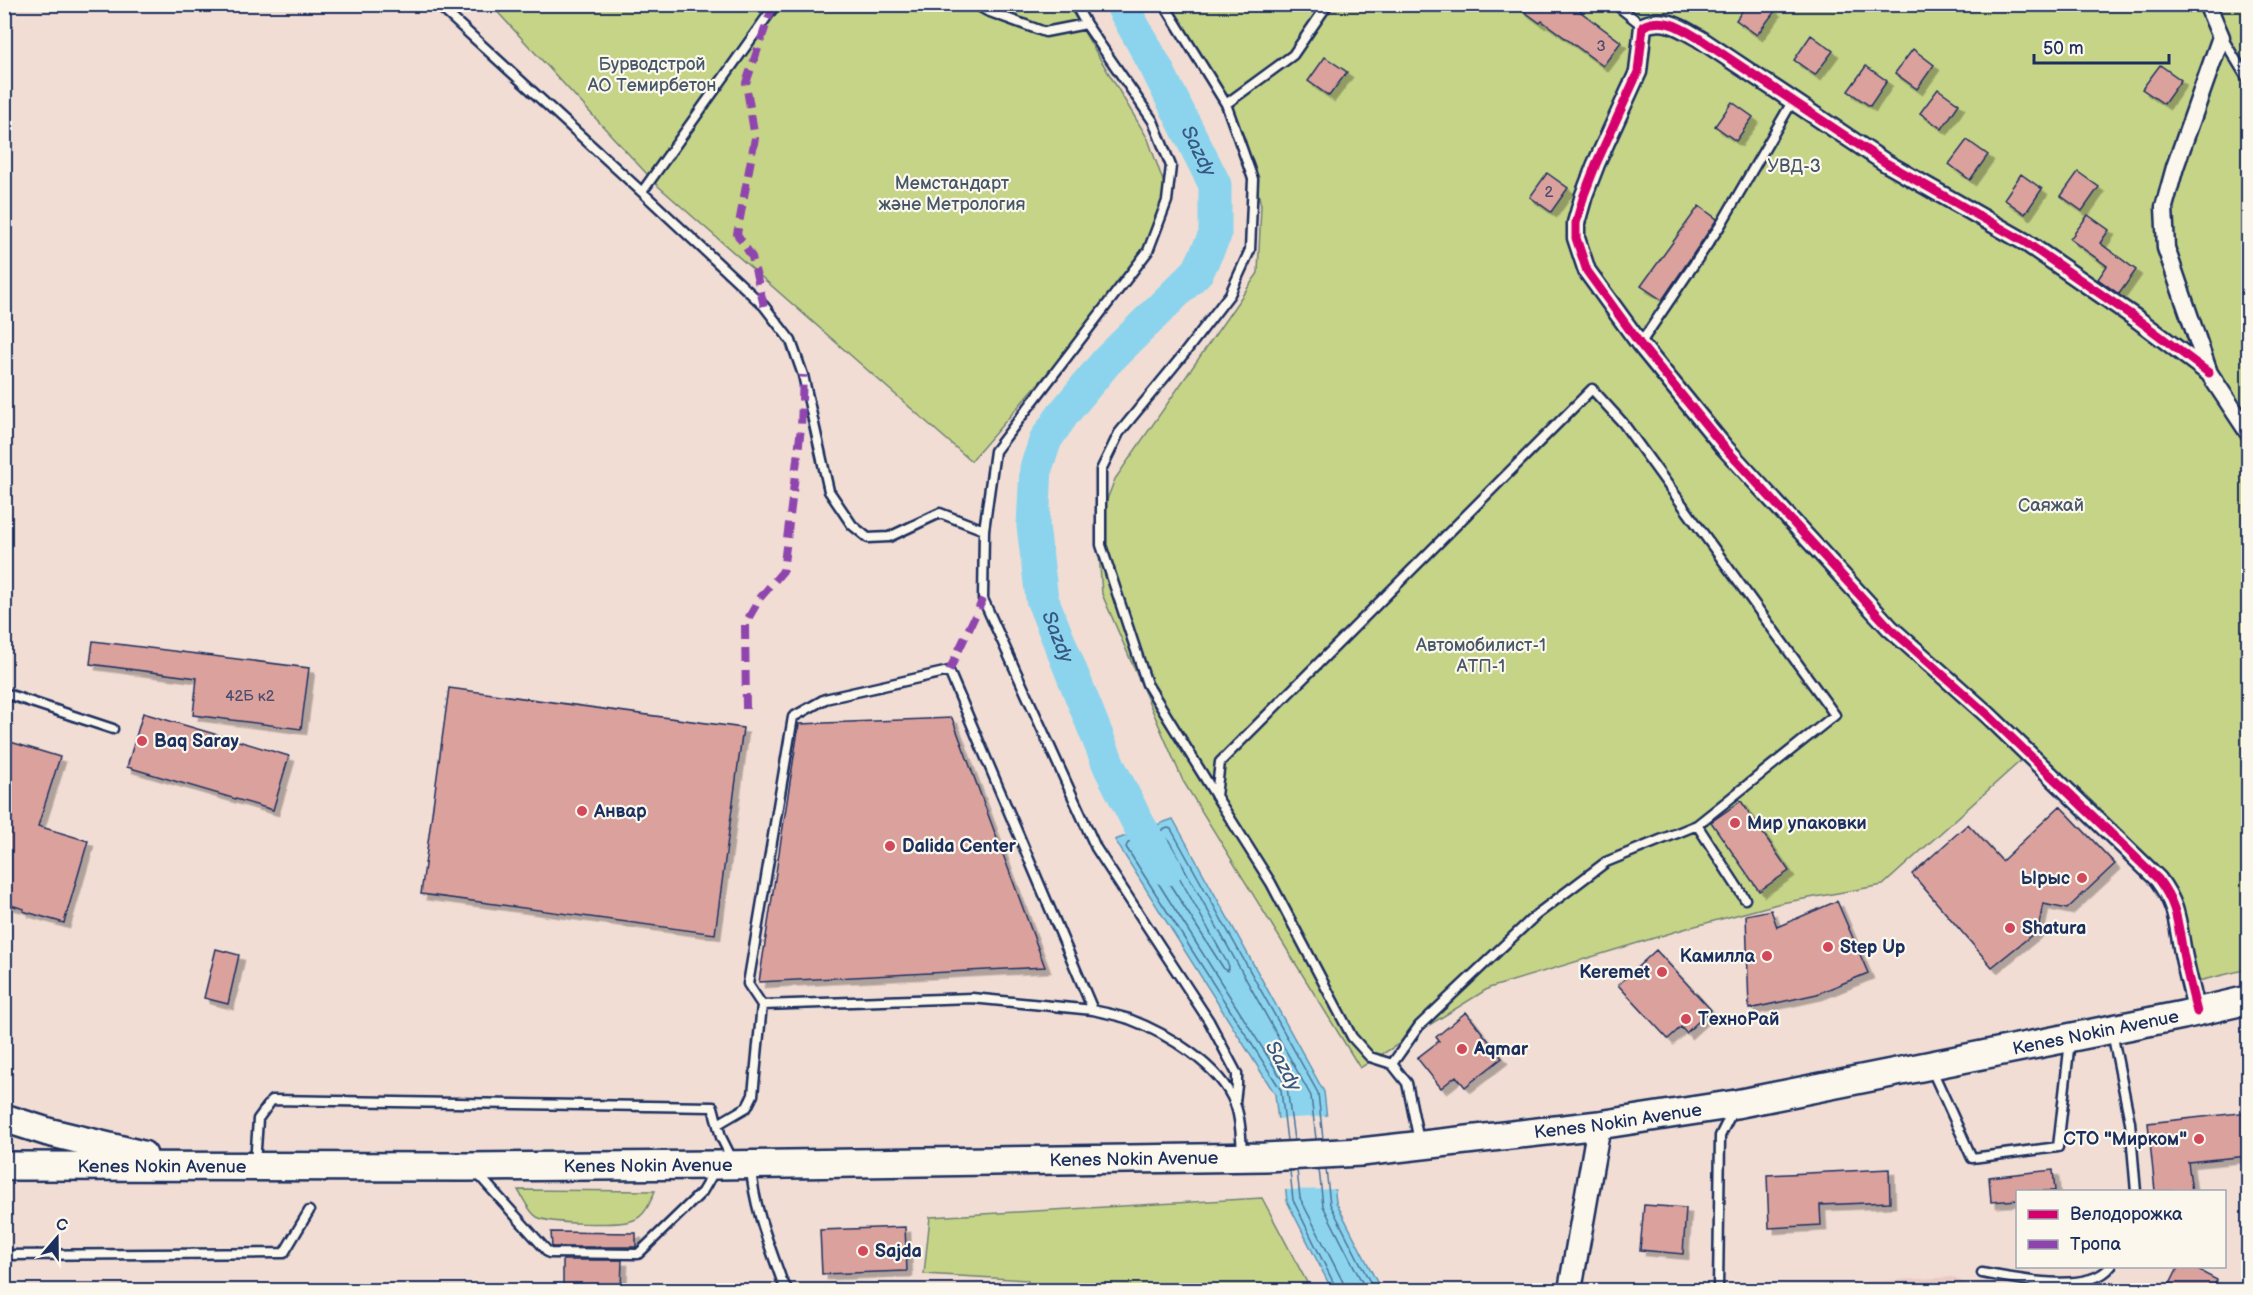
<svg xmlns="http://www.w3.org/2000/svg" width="2253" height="1295" viewBox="0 0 2253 1295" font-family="'Balsamiq Sans',sans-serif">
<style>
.built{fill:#eacbc4}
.green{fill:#c6d488;stroke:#708273;stroke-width:1.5}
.water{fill:#8cd4ed;stroke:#5f92b4;stroke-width:1.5}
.pier{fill:#f1ddd4}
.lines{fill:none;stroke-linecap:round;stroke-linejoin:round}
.shore{stroke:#487197;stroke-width:1.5}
.river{stroke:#8cd4ed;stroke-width:33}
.building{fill:#dba19d;stroke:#1b2f5e;stroke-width:1.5;filter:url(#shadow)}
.service-casing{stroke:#1b2f5e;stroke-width:13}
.minor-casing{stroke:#1b2f5e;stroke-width:21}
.secondary-casing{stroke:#1b2f5e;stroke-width:27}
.trunk-casing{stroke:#1b2f5e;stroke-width:32}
.service{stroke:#fbf7ec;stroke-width:8}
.minor{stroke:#fbf7ec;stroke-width:16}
.secondary{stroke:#fbf7ec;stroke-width:22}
.trunk{stroke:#fbf7ec;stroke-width:27}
.quiet{stroke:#8e44ad;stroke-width:8;stroke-dasharray:15 8;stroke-linecap:butt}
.cycleway-casing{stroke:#fbf7ec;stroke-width:13}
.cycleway{stroke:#d6006c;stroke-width:9}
.poi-dot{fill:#d1495b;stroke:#fbf7ec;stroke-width:2}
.labels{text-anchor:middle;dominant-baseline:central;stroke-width:4.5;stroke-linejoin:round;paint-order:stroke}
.number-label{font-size:15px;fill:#4b4c6e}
.park-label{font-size:18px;fill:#465868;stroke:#fbf7ec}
.poi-label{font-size:18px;font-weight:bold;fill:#1b2f5e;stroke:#fbf7ec;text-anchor:start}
.street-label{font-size:18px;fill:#1b2f5e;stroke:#fbf7ec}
.water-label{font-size:20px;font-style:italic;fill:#375882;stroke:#fbf7ec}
</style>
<defs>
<filter id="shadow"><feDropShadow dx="5.5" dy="5.5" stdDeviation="0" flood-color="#0004"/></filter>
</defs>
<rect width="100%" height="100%" fill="#f1ddd4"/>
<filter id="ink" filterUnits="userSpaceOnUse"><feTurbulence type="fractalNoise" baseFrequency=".0167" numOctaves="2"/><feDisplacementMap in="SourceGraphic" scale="12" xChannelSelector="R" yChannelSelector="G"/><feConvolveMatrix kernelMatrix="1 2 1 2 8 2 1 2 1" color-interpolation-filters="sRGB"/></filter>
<g filter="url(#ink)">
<path class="built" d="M1952,1277l27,13h-258z"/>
<path class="green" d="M491,5h577l80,134 19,53 -31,79 -165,190 -313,-275z
M1162,5h1086v964l-58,14 -32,-104 -130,-125 -145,131 -102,18 -97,26 -195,59 -129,80 -177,-287 -81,-187 -5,-69 18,-46 143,-206 3,-68 -16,-67z
M518,1190l137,1c-5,11 -9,24 -21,29 -15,6 -84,4 -97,-3 -8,-5 -14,-19 -19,-27z
M1262,1198l49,92h-284l1,-10 -104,-6 6,-57z
M498,1288l-3,2h-491h1z"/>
<path class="water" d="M1173,819l151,273 12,110 45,88h-49l-45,-89 -12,-107 -160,-254z"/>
<path class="pier" d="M1330,1116l8,73 -55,1 -8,-71z"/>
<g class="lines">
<path class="shore" d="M1161,848l3,2 65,116 -1,5 -4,-2 -73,-114 1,-3z
M1294,1140l-7,-53 -149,-236 1,-4 26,-10 3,2 143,257 5,43
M1287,1141l-6,-51 -155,-243 2,-4 40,-15 3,1 147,264 5,46
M1319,1169l4,37 43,84
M1326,1169l4,35 44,86
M1297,1170l3,28 43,84 1,8
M1290,1171l3,29 44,90"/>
<path class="river" id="s1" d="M1121,4l35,63 59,118v50l-17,36 -92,91 -42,51 -18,26 -10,29 -3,58 9,73 68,169 29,57 27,44"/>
</g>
<path class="building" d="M1514,4h56l51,38 -18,24 -61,-45 -2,2z
M1747,4h19l9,7 -18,24 -21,-15z
M1811,35l22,16 -18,24 -21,-15z
M1913,49l21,16 -17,24 -22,-16z
M1325,57l22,15 -18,24 -21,-15z
M2160,65l21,15 -17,24 -22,-15z
M1866,66l21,15 -17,25 -22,-15z
M1938,89l21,15 -17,25 -22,-16z
M1732,102l21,15 -17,24 -21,-15z
M1967,140l21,15 -18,25 -21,-16z
M2078,172l21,15 -17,24 -21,-15z
M1547,173l21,15 -17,24 -21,-15z
M2021,174l21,15 -17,25 -21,-15z
M1699,206l18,13 -55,81 -21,-14z
M2088,215l21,15 -9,13 36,27 -17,24 -21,-15 9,-13 -37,-27z
M93,641l216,27 -8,61 -108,-14 4,-37 -107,-14z
M449,688l294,40 -28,206 -294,-40z
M143,713l146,43 -16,54 -146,-43z
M952,718l93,249 -286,15 40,-258z
M4,740l56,17 -22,69 50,15 -24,82 -41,-12 1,-2 -20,-6z
M1741,801l48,70 -30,20 -48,-69z
M2060,806l55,58 -48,45 -24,-5 -5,26 -46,37 -80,-93 56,-50 34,37z
M1837,901l31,72 -51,21 -68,15 -3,-94 25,-5 6,17z
M216,949l23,6 -11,49 -24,-6z
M1656,950l55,60 -25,23 -5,-6 -13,12 -50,-54z
M1466,1012l36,46 -37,29 -9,-11 -15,12 -24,-30 22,-17 -3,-4z
M2248,1112v44l-60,6 4,29h-37l-7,-68z
M1889,1169l1,33 -70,3 1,20 -52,3 -2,-53z
M2053,1170l2,21h-37v9l-27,2 -2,-25z
M1644,1205l42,3 -3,46 -43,-4z
M905,1227l2,44 -85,3 -2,-44z
M551,1232l85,1v14h-84z
M563,1260h59l-1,30h-58z
M2179,1266h11l27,14 -5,10h-45z"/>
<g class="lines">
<defs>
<path id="service" d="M437,4l205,188 134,-188
M975,4l12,7 58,21 41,-8 67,97 18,45 -4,35 -19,50 -153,200 -11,79 -1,69 113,249 113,173 28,53v11l-2,17
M1075,4l11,20
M1164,4l62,100 27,75 -3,71 -20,44 -47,61 -64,78 -18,37v75l46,139 69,112
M1615,4l28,22
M2222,37l26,43
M1226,104l67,-49 35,-51
M642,192l122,114 27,35 12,34 26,116 23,34 16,13 21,-1 51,-24 44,17
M1640,344l80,-118 72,-124
M4,693l109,36
M1697,825l48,74
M1093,1010c12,3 24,5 36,9 37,14 91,46 106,85 6,15 6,34 7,50
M2112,1032l18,90 6,70
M1392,1064l27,-38 117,-111 70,-53 91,-37 138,-110 -212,-292 -31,-34 -372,373 -4,34 55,87 81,154 18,20 22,7 15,19 12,58
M1931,1068l41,90 86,-11 12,-106
M718,1124l29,-17 6,-12 9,-90 -14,-21 45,-267 32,-18 124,-28 144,339 -121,-12 -210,7
M255,1164l3,-45 14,-19 441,7 8,30 12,24
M751,1168c3,40 18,76 31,113l6,9
M477,1173l72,80 89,1 64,-62 13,-22
M4,1255l280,-2 25,-42
M1982,1273c35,6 107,22 129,-7
M1718,1290l2,-154 13,-26"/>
<path id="minor" d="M2207,4l14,33 -46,130 -11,40 2,41 43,125 39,59
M2197,1012c-5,-20 -10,-39 -14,-59 -6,-32 -5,-47 -25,-74l-170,-164 -98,-87 -166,-181 -84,-103 -53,-73 -11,-33v-15l8,-28 12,-31 42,-92 5,-46c21,-10 38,2 57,13l186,124 139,79 112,77 72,54"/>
<path id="secondary" d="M1570,1290l29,-165"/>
<g id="trunk">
<path d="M4,1118l44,14 95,23"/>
<path id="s2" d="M4,1166l463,1 251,-2 547,-8 96,-5 238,-27 137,-21 447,-89 65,-15"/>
</g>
</defs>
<use href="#service" class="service-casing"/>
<use href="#minor" class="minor-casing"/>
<use href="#secondary" class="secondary-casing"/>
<use href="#trunk" class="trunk-casing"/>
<use href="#service" class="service"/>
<use href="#minor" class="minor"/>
<use href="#secondary" class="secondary"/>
<use href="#trunk" class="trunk"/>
<path class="quiet" d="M764,306l-12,-49 -15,-23 18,-96 -9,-55 25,-72 -1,-7
M949,671l34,-72
M746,709l-1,-85 15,-26 23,-27 18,-143 2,-53"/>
<defs>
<path id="cycleway" d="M2197,1012c-5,-20 -10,-39 -14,-59 -6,-32 -5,-47 -25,-74l-170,-164 -98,-87 -166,-181 -84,-103 -53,-73 -11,-33v-15l8,-28 12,-31 42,-92 5,-46c21,-10 38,2 57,13l186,124 139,79 112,77 72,54"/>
</defs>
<use href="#cycleway" class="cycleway-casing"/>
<use href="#cycleway" class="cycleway"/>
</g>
</g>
<g class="poi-dot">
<circle cx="142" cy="741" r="6"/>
<circle cx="582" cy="811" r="6"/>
<circle cx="1735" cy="823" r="6"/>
<circle cx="890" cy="846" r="6"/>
<circle cx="2082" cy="878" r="6"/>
<circle cx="2010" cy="928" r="6"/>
<circle cx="1828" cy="947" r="6"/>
<circle cx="1767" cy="956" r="6"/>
<circle cx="1662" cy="972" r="6"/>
<circle cx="1686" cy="1019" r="6"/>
<circle cx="1462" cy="1049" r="6"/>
<circle cx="2199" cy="1139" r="6"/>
<circle cx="863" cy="1251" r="6"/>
</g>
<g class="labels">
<g class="number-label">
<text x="1601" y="46">3</text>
<text x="1549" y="192">2</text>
<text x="250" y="696">42Б к2</text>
</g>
<g class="park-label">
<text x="652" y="64">Бурводстрой<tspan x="652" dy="21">АО Темирбетон</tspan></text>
<text x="1794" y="166">УВД-3</text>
<text x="952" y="183">Мемстандарт<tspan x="952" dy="21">және Метрология</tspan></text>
<text x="2051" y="505">Саяжай</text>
<text x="1481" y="645">Автомобилист-1<tspan x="1481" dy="21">АТП-1</tspan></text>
</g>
<g class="poi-label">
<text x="154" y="741">Baq Saray</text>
<text x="594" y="811">Анвар</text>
<text x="1747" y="823">Мир упаковки</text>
<text x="902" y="846">Dalida Center</text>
<text x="2070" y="878" text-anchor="end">Ырыс</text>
<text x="2022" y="928">Shatura</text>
<text x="1840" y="947">Step Up</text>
<text x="1755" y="956" text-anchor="end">Камилла</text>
<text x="1650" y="972" text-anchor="end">Keremet</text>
<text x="1698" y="1019">ТехноРай</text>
<text x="1474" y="1049">Aqmar</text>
<text x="2187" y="1139" text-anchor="end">СТО "Мирком"</text>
<text x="875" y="1251">Sajda</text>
</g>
<g class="street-label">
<text stroke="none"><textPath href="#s2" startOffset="2102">Kenes Nokin Avenue</textPath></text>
<text stroke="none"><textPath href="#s2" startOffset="1616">Kenes Nokin Avenue</textPath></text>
<text stroke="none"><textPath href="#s2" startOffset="1130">Kenes Nokin Avenue</textPath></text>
<text stroke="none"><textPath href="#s2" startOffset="644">Kenes Nokin Avenue</textPath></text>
<text stroke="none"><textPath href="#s2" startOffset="158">Kenes Nokin Avenue</textPath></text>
</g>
<g class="water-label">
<text stroke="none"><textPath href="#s1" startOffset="166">Sazdy</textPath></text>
<text stroke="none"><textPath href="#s1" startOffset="724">Sazdy</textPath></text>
<text transform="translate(1283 1066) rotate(62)">Sazdy</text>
</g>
</g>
<rect width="2253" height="1295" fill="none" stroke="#fbf7ec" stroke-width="24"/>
<rect x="12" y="12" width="2229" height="1271" fill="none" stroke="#1b2f5e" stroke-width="2" filter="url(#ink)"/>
<rect x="2016" y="1190" width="210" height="78" fill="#fbf7ec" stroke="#a1a7b3" stroke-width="1.5"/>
<rect x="2028" y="1210" width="30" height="9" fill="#d6006c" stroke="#a1a7b3" stroke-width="1.5"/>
<text x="2070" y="1220" font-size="18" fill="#1b2f5e">Велодорожка</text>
<rect x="2028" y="1240" width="30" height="9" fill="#8e44ad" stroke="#a1a7b3" stroke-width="1.5"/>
<text x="2070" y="1250" font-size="18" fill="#1b2f5e">Тропа</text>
<g transform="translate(57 1238) rotate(20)" stroke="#fbf7ec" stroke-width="4.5" paint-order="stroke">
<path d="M0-4.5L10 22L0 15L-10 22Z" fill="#1b2f5e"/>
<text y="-9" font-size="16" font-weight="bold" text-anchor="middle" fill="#1b2f5e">С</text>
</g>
<path d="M2034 54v9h135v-9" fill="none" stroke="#1b2f5e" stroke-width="3"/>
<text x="2043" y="54" font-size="18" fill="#1b2f5e" stroke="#fbf7ec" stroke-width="4.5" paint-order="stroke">50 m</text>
</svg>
